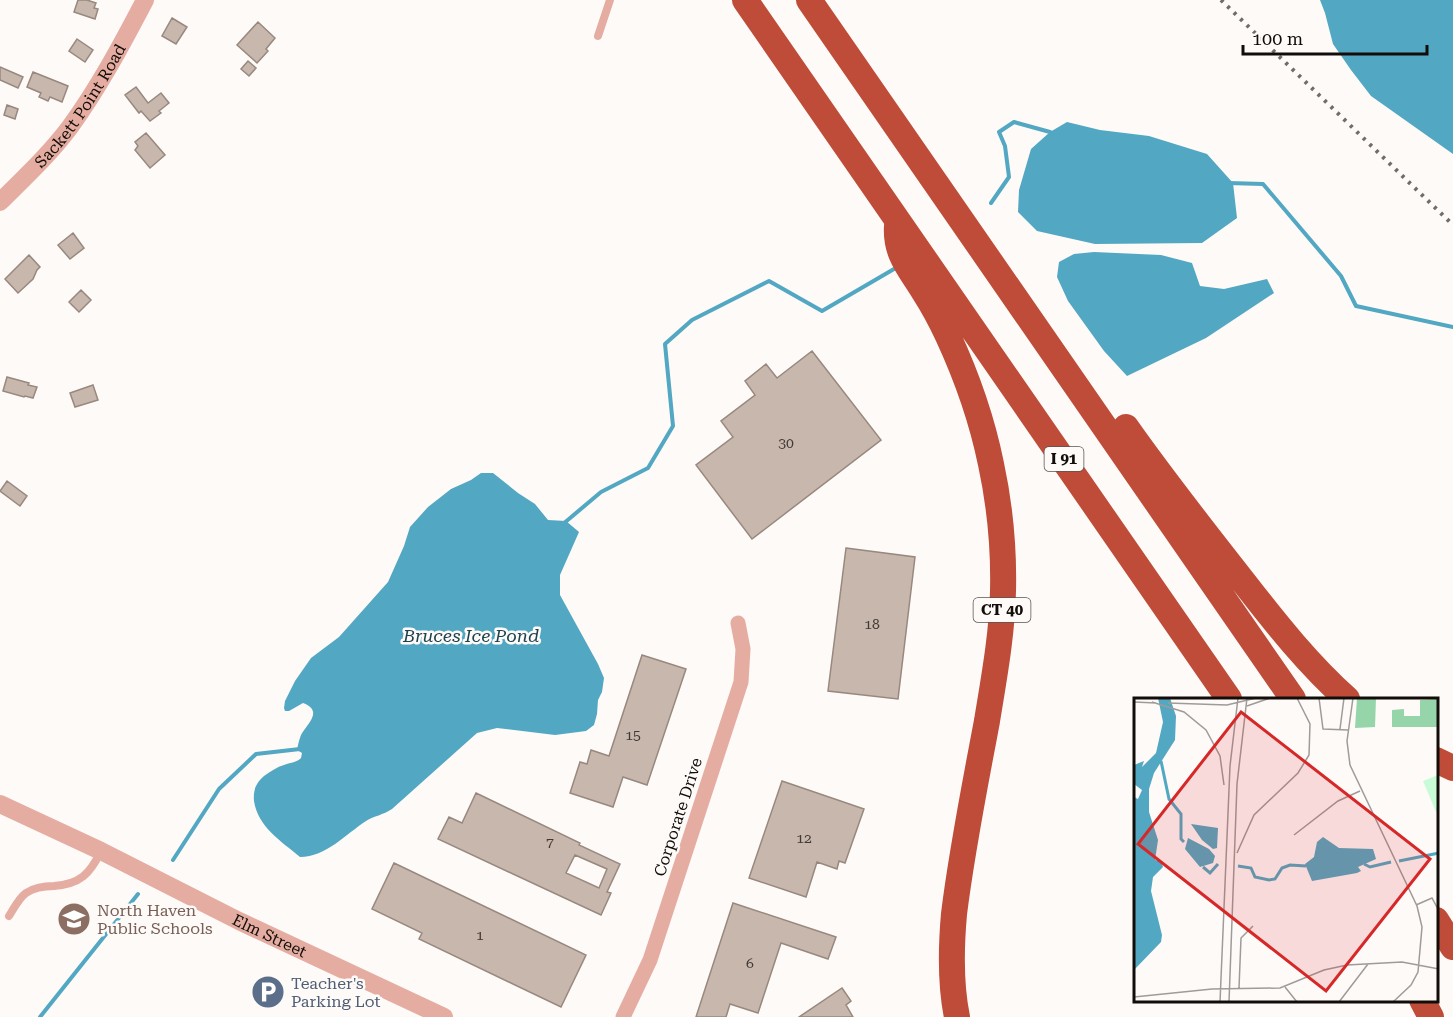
<svg xmlns="http://www.w3.org/2000/svg" width="1453" height="1017" viewBox="0 0 1453 1017" font-family="'Roboto Serif',serif">
<style>
.water{fill:#52a7c2}
.lines{fill:none;stroke-linecap:round;stroke-linejoin:round}
.stream{stroke:#52a7c2;stroke-width:4}
.building{fill:#c8b7ad;stroke:#98887e;stroke-width:1.5;fill-rule:evenodd}
.service{stroke:#e5ada1;stroke-width:8}
.minor{stroke:#e5ada1;stroke-width:15}
.tertiary{stroke:#e5ada1;stroke-width:18}
.motorway{stroke:#be4c38;stroke-width:26}
.rail{stroke:#706c69;stroke-width:4;stroke-dasharray:3 6;stroke-linecap:butt}
.labels{text-anchor:middle;dominant-baseline:central;stroke-width:5;stroke-linejoin:round;paint-order:stroke}
.number-label{font-size:14px;fill:#403832}
.shield{fill:#fdfaf8;stroke:#585451;stroke-width:1.5}
.shield-label{font-size:15px;font-weight:bold;fill:#120d09}
.street-label{font-size:16px;fill:#120d09;stroke:#fdfaf8}
.education-label{font-size:16px;fill:#785e54;stroke:#fdfaf8;text-anchor:start}
.service-label{font-size:16px;fill:#4e5e75;stroke:#fdfaf8;text-anchor:start}
.water-label{font-size:18px;font-style:italic;fill:#1b424e;stroke:#fdfaf8}
.inset-river{fill:none;stroke:#52a7c2;stroke-width:3}
.inset-road{fill:none;stroke:#9f9b98;stroke-width:1.5}
.view{fill:#d62828;fill-opacity:0.15;stroke:#d62828;stroke-width:3}
.inset-edge{fill:none;stroke:#120d09;stroke-width:3}
</style>
<rect width="100%" height="100%" fill="#fdfaf8"/>
<path class="water" d="M1320,0h133v154l-82,-58 -20,-26 -18,-26 -8,-31z
M1067,122l33,8 49,6 58,18 26,29 4,35 -35,25 -107,1 -58,-13 -19,-19 1,-22 12,-41 19,-17z
M1094,252l67,3 31,8 8,23 24,3 43,-10 7,14 -68,45 -79,38 -23,-25 -36,-50 -11,-24 2,-15 15,-8z
M481,473h12l25,20 17,11 13,16 18,1 13,11 -19,43v20l38,69 6,14 -2,14 -4,8 -1,14 -3,11 -8,6 -31,4 -58,-7 -20,5 -85,76c-9,6 -18,7 -26,12 -20,13 -40,36 -66,36 -19,-16 -42,-30 -46,-56 -1,-11 2,-18 10,-25 7,-5 13,-9 20,-11 7,-3 12,-2 17,-7l1,-5 -5,-3c1,-5 2,-10 4,-15 6,-11 23,-24 2,-32l-14,8h-4l-1,-3 1,-7 10,-20 16,-23 28,-21 49,-55 16,-36 6,-19 18,-20 23,-18 20,-9z"/>
<g class="lines">
<path class="stream" d="M1228,183l35,1 78,92 15,30 97,21
M991,203l18,-26 -4,-31 -6,-14 15,-10 36,10 3,2
M563,524l38,-32 47,-24 25,-42 -8,-82 27,-24 77,-39 53,30 72,-42
M173,860l46,-71 37,-35 44,-5
M40,1017l98,-123"/>
</g>
<path class="building" d="M78,0h9l9,3 -2,5 4,1 -3,10 -21,-7z
M172,18l15,9 -11,17 -14,-8z
M258,22l17,16 -9,11 2,2 -11,12 -20,-18z
M77,39l16,11 -8,12 -16,-11z
M248,61l8,7 -7,8 -8,-7z
M0,67l23,10 -5,11 -18,-8z
M33,72l35,14 -6,16 -12,-5 -2,4 -9,-4 2,-4 -14,-6z
M136,87l12,16 13,-10 8,10 -10,8 2,2 -11,8 -9,-10 -2,2 -14,-18z
M7,105l11,4 -3,10 -11,-4z
M146,133l19,22 -15,13 -15,-18 3,-4 -3,-4z
M73,233l11,15 -14,11 -12,-14z
M29,255l11,12 -3,3 -4,9 -15,14 -13,-14z
M81,290l10,10 -12,12 -10,-10z
M812,351l69,89 -129,99 -56,-74 37,-28 -12,-16 34,-26 -10,-14 21,-17 11,14z
M7,377l22,6 -1,2 9,2 -4,11 -8,-2 -1,1 -21,-6z
M93,385l5,15 -23,7 -5,-14z
M7,481l20,15 -7,10 -20,-15z
M846,548l69,9 -17,142 -70,-8z
M642,655l44,14 -39,116 -24,-8 -10,30 -43,-14 10,-31 7,2 4,-14 18,6z
M782,781l82,28 -19,54 -6,-2 -2,8 -20,-7 -11,35 -57,-19z
M476,793l104,50 -1,2 41,19 -13,28 4,1 -10,22 -163,-76 11,-22 13,6zM575,855l32,14 -8,19 -33,-15z
M394,863l192,92 -25,52 -142,-68 3,-6 -50,-24z
M733,903l103,34 -8,22 -47,-16 -23,70 -28,-9 -4,13h-30z
M842,988l9,13 -5,4 7,12h-54z"/>
<g class="lines">
<path class="service" d="M598,36l12,-36
M9,916c5,-8 10,-18 17,-23 9,-6 18,-7 28,-7 26,-2 36,-12 47,-35"/>
<path class="minor" d="M623,1017l27,-57 91,-278 2,-33 -5,-26"/>
<g class="tertiary">
<path id="s1" d="M0,202c24,-24 49,-47 70,-75 29,-40 52,-83 75,-127"/>
<path id="s2" d="M0,804l101,47 138,70 205,96"/>
</g>
<path class="motorway" d="M745,0l484,699
M809,0l484,699
M897,226c-2,28 13,43 27,66 9,14 17,29 24,44 19,41 34,84 43,128 9,42 13,85 12,127 -1,44 -9,87 -16,130 -12,64 -25,128 -33,193 -3,34 -4,69 3,103
M1126,427c38,54 79,106 120,158 31,40 63,80 101,114
M1436,760l17,8
M1436,920l17,27
M1422,1000l9,17"/>
<path class="rail" d="M1221,0l232,225"/>
</g>
<defs>
<symbol id="school-disc" viewBox="-11 -11 22 22"><circle r="9.5" fill="#8d6e63" stroke="#fdfaf8"/><path d="M0-5L7-2L0 1L-7-2ZM-4 1L0 2.5L4 1V4Q0 6-4 4Z" fill="#fff"/></symbol>
<symbol id="parking-disc" viewBox="-11 -11 22 22"><circle r="9.5" fill="#5c6f8a" stroke="#fdfaf8"/><path d="M-3.5-5.5H1a3.5 3.5 0 0 1 0 7H-1V5.5H-3.5ZM-1-3.4V-.6H.8a1.4 1.4 0 0 0 0-2.8Z" fill="#fff"/></symbol>
</defs>
<g fill-rule="evenodd">
<use href="#school-disc" x="55" y="900" width="38" height="38"/>
<use href="#parking-disc" x="249" y="973" width="38" height="38"/>
</g>
<g class="labels">
<g class="number-label">
<text x="786" y="443">30</text>
<text x="872" y="624">18</text>
<text x="633" y="735">15</text>
<text x="804" y="838">12</text>
<text x="550" y="842">7</text>
<text x="480" y="935">1</text>
<text x="750" y="963">6</text>
</g>
<g class="shield">
<rect x="1044.5" y="447" width="39" height="24" rx="4.5"/>
<rect x="973.5" y="598" width="57" height="24" rx="4.5"/>
</g>
<g class="shield-label">
<text x="1064" y="459">I 91</text>
<text x="1002" y="610">CT 40</text>
</g>
<g class="street-label">
<text stroke="none"><textPath href="#s1" startOffset="126">Sackett Point Road</textPath></text>
<text transform="translate(678 817) rotate(-72)">Corporate Drive</text>
<text stroke="none"><textPath href="#s2" startOffset="300">Elm Street</textPath></text>
</g>
<g class="education-label">
<text x="97" y="910">North Haven<tspan x="97" dy="18">Public Schools</tspan></text>
</g>
<g class="service-label">
<text x="291" y="983">Teacher's<tspan x="291" dy="18">Parking Lot</tspan></text>
</g>
<g class="water-label">
<text x="471" y="635">Bruces Ice Pond</text>
</g>
</g>
<g transform="translate(1134 698)">
<rect width="304" height="304" fill="#fdfaf8"/>
<path d="M304,77v36l-2,1 -13,-31z" fill="#c8fcd7"/>
<path d="M223,0h19l-1,29 -20,1zM304,1v28h-46v-17l12,-1v7h16v-16z" fill="#95d5a9"/>
<path d="M24,0h12l6,18 -1,24 -21,33 -5,16v23l9,28 -3,20 6,1 2,6 -10,10 -2,14 11,44 -1,7 -27,28v-173l4,2 4,-9 -8,-6v-19l10,-4 -2,6 14,-14 7,-31zM57,126l27,4 -1,20 -4,1 -11,-9zM189,139l16,11 34,1 3,10 -18,8 3,4 -4,2 -45,8 -7,-17 9,-7 3,-15zM54,140l21,11 6,7 -2,7 -13,4 -15,-18z" fill="#52a7c2"/>
<path class="inset-river" d="M27,63l8,38 12,15v25l3,3M265,163l40,-8M230,166l6,3 21,-5M104,168l13,2 4,9 14,3 6,-1 7,-11 8,-3 16,1M69,169l7,6 8,-9"/>
<path class="inset-road" d="M185,0l4,31 25,1M219,0l-6,43 3,24 67,141 5,21 -4,45 -7,13 -18,17M0,4l22,1M18,4l32,10 22,18 14,26 4,29M34,5l59,2 29,-7M113,8l23,-8M206,31l4,-31M160,137l44,-34 22,-10M103,155l17,-38 44,-42 11,-18 1,-31 -13,-26M282,207l16,-7 7,13M151,289l12,15M105,290l2,-50 12,-12M0,299l78,-8 68,-1 44,-18 23,-5 55,-3 37,7M86,304l10,-236 8,-68M95,304l8,-218 10,-86M205,304l29,-38"/>
<path class="view" d="M107,14l189,147 -104,132 -188,-147z"/>
<rect width="304" height="304" class="inset-edge"/>
</g>
<path d="M1243 45v9h184v-9" fill="none" stroke="#120d09" stroke-width="3"/>
<text x="1252" y="45" font-size="18" fill="#120d09" stroke="#fdfaf8" stroke-width="4.5" paint-order="stroke">100 m</text>
</svg>
